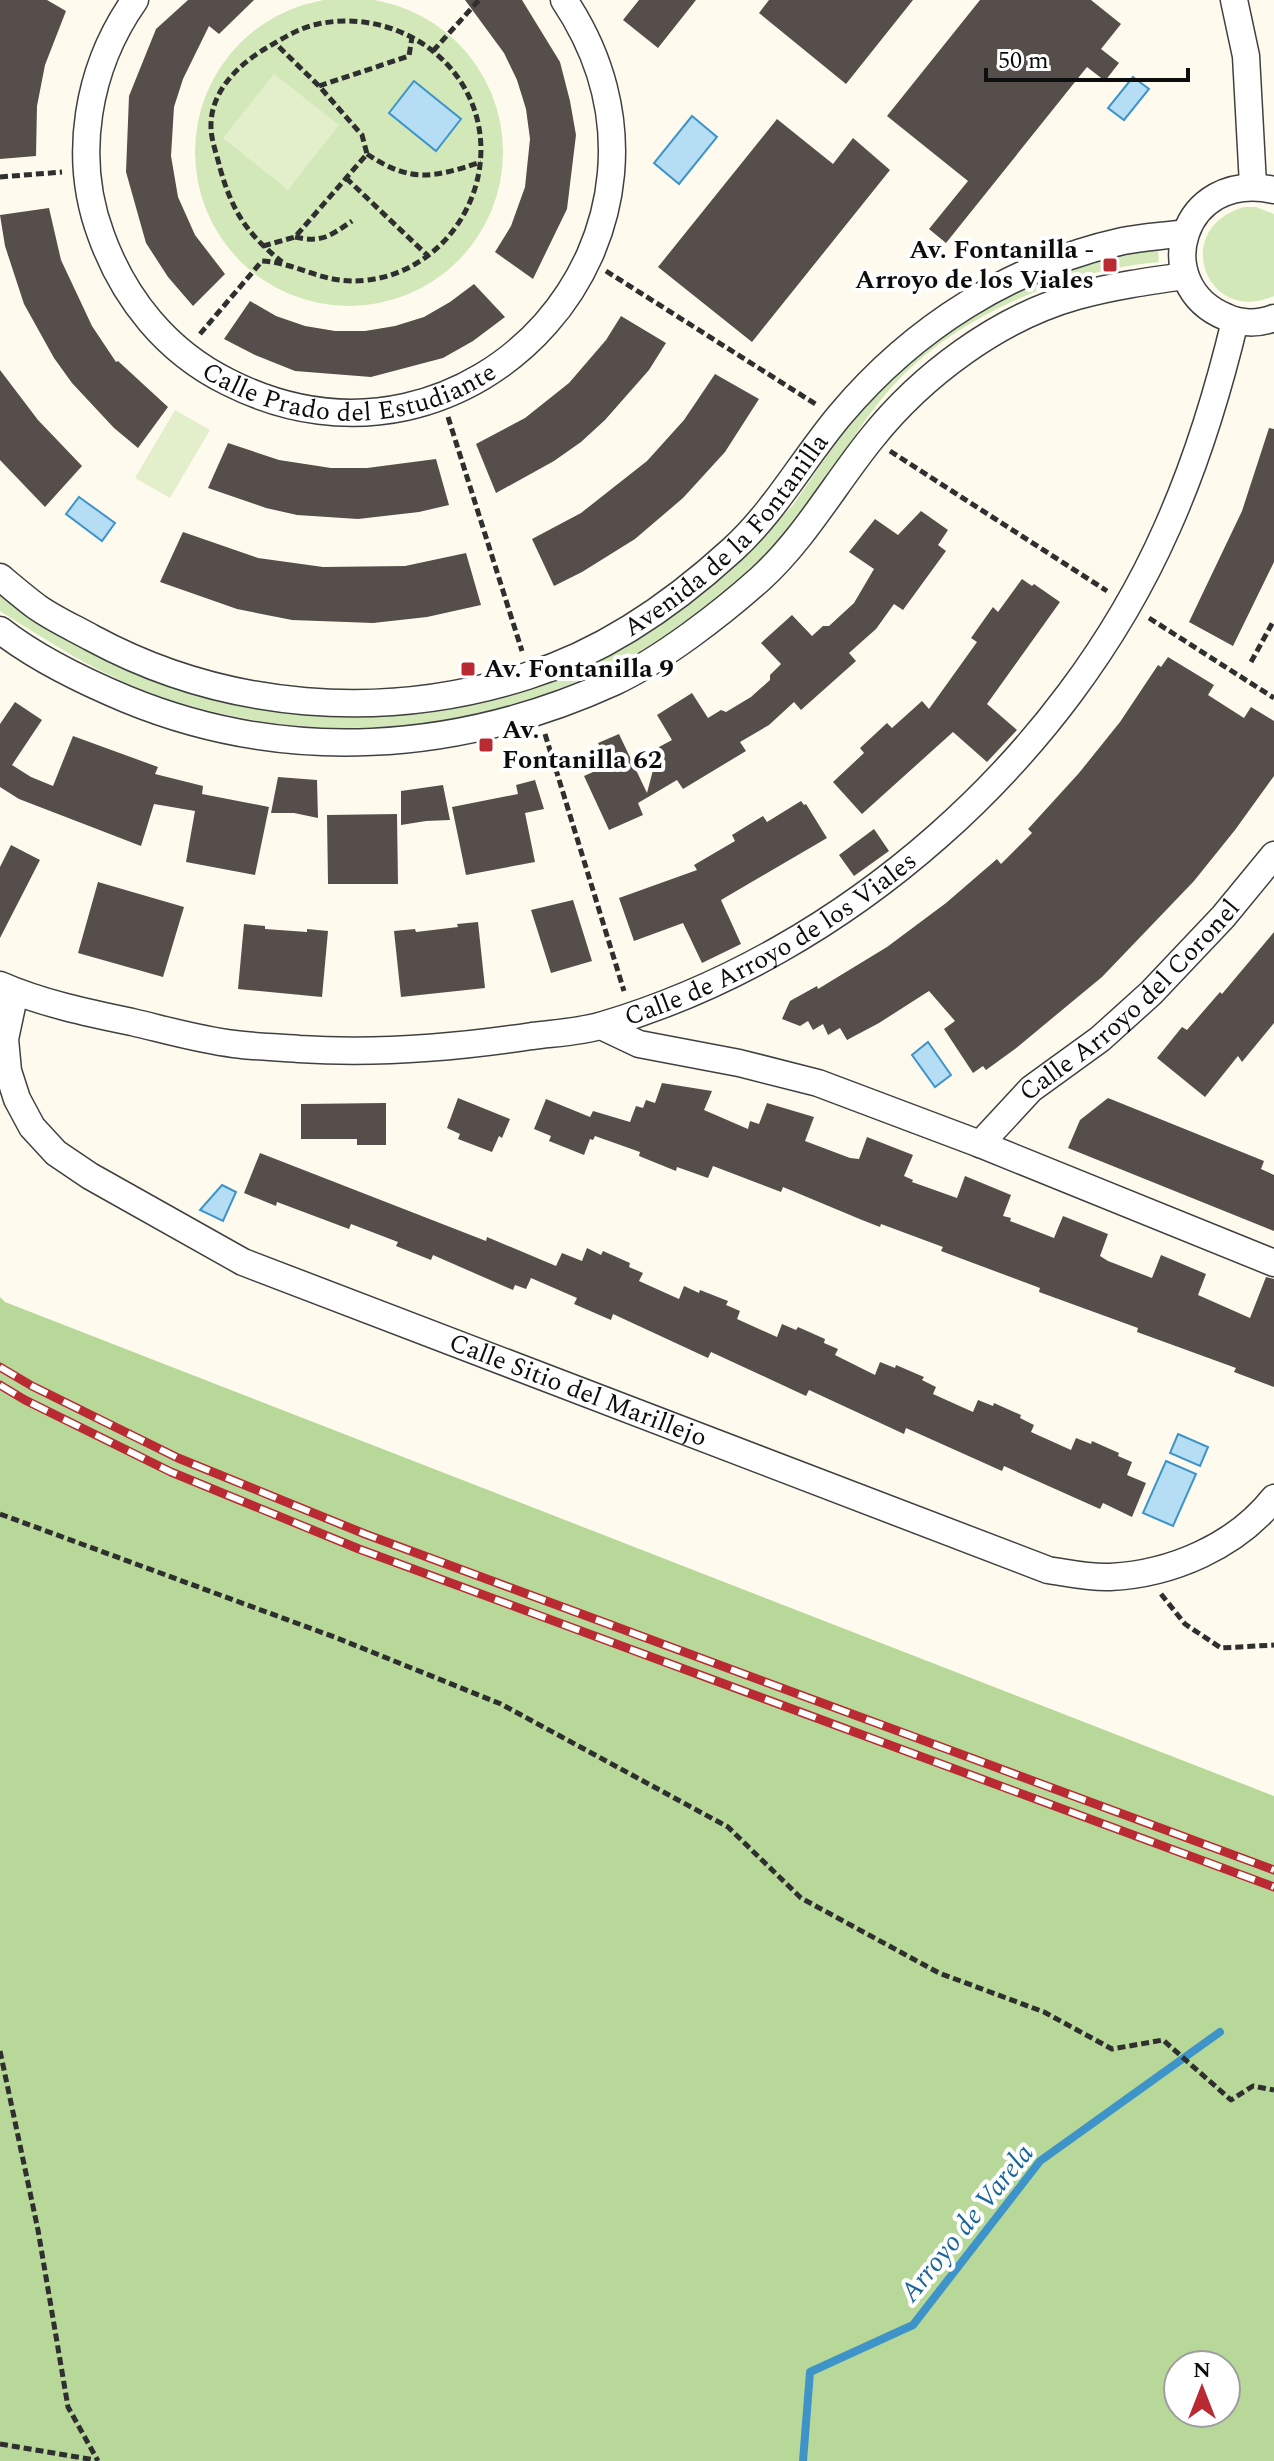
<svg xmlns="http://www.w3.org/2000/svg" width="1274" height="2461" viewBox="0 0 1274 2461" font-family="Spectral,serif">
<style>
.green{fill:#d2e8b9}
.forest{fill:#b7d899;fill-rule:evenodd}
.pitch{fill:#e3efcb}
.water{fill:#b5def4;stroke:#3e94c9;stroke-width:2}
.lines{fill:none;stroke-linecap:round;stroke-linejoin:round}
.stream{stroke:#3e94c9;stroke-width:8}
.building{fill:#564e4a}
.minor-casing{stroke:#404040;stroke-width:29}
.path{stroke:#2f2f2f;stroke-width:5;stroke-dasharray:8 4;stroke-linecap:butt}
.minor{stroke:#fff;stroke-width:26}
.rail-casing{stroke:#b92a33;stroke-width:9}
.rail{stroke:#fff;stroke-width:6;stroke-dasharray:18;stroke-linecap:butt}
.poi-dot{fill:#b92a33;stroke:#fff;stroke-width:3}
.labels{text-anchor:middle;dominant-baseline:central;stroke-width:8;stroke-linejoin:round;paint-order:stroke}
.poi-label{font-size:26px;font-weight:bold;fill:#0d0d0d;stroke:#fff;text-anchor:start}
.street-label{font-size:26px;fill:#0d0d0d;stroke:#fff}
.water-label{font-size:28px;font-style:italic;fill:#1a669b;stroke:#fff}
</style>
<rect width="100%" height="100%" fill="#fefbee"/>
<path class="green" d="M195 152a154 154 0 1 1 308 0a154 154 0 1 1-308 0Z
M1244,207h12l18,7v82c-67,30 -105,-67 -30,-89z
M1158,249l1,13c-97,9 -205,54 -270,128 -33,38 -56,82 -86,122 -17,23 -48,55 -70,74 -12,10 -26,18 -38,28 -15,10 -29,23 -44,31 -147,84 -315,107 -477,56 -64,-20 -119,-55 -174,-90v-17l88,58 90,37 95,22 97,5 97,-11 93,-28 88,-44 78,-58 67,-70 55,-80 34,-45 88,-70 102,-45 55,-13z"/>
<path class="forest" d="M0,1297l5,5 1269,494v665h-1274zM1178,2365h48v48h-48z"/>
<path class="pitch" d="M274,74l65,51 -51,65 -65,-52z
M175,410l35,20 -40,68 -35,-20z"/>
<path class="water" d="M1133,77l16,12 -25,31 -16,-12z
M414,81l47,38 -25,32 -47,-38z
M692,116l25,21 -38,47 -25,-21z
M79,497l36,26 -13,18 -36,-27z
M928,1042l23,33 -16,12 -23,-32z
M222,1185l14,7 -13,29 -23,-11z
M1178,1434l30,13 -8,19 -30,-13z
M1166,1461l30,13 -23,52 -30,-13z"/>
<g class="lines">
<path class="stream" d="M803,2461l7,-89 103,-47 127,-164 180,-129"/>
</g>
<path class="building" d="M0,0h47l19,11 -21,54 -8,41 -1,50 -36,3z
M188,0h66l-35,34 -10,-8 -26,53 -9,28 -3,49 7,41 17,38 30,39 -32,32 -25,-29 -22,-34 -20,-71 3,-76 27,-67z
M465,0h57l38,62 10,39 6,34 -9,74 -34,70 -38,-27 16,-26 14,-39 5,-48 -4,-30 -9,-29 -13,-27z
M639,0h57l-38,48 -35,-28z
M769,0h144l-67,84 -87,-71z
M980,0h111l30,24 -20,25 18,14 -14,18 -18,-14 -141,176 -17,-14 39,-48 -81,-65z
M777,119l56,45 20,-26 37,32 -138,172 -94,-75z
M49,208l12,52 31,66 24,36 2,-1 50,46 -30,41 -24,-20 -42,-45 -18,-25 -30,-54 -19,-58 -5,-31z
M474,284l31,33 -32,24 -30,17 -72,19 -76,-6 -40,-16 -31,-16 26,-38 26,15 29,10 30,5h30l30,-5 29,-9 26,-15z
M621,316l45,27 -17,27 -44,50 -24,22 -27,19 -58,32 -20,-49 49,-26 44,-35 37,-43z
M0,370l38,50 44,46 -37,41 -45,-47z
M715,374l44,25 -34,53 -42,46 -48,41 -53,33 -28,14 -22,-47 49,-26 66,-52 37,-41z
M1269,428l5,1v133l-41,84 -44,-24 53,-111z
M228,443l51,17 52,8h36l69,-9 13,46 -30,7 -61,7 -61,-4 -31,-7 -58,-20z
M921,511l27,19 -10,15 8,6 -43,59 -9,-6 -18,25 -27,24 7,8 -55,49 -7,-8 -25,23 -29,17 6,9 -63,38 -6,-9 -39,23 5,12 -34,15 -25,-54 25,-11 -11,-22 21,-9 28,59 12,-46 13,-7 -15,-25 35,-22 16,25 13,-8 5,2 25,-15 19,-17v-5l11,-11 -20,-21 31,-28 20,21 11,-10h6l25,-23 20,-34 -25,-17 26,-33 23,16z
M183,532l75,26 65,9 82,-1 61,-13 15,52 -54,12 -54,6 -81,-3 -55,-11 -77,-27z
M1022,579l10,7 2,-2 26,18 -73,102 30,26 -30,32 -34,-30 -91,82 -29,-32 31,-29 -4,-5 27,-25 5,5 30,-27 7,8 48,-67 -6,-4 22,-31 5,5z
M1168,657l46,28 -6,10 36,23 7,-11 23,14v55l-39,54 -41,51 -92,96 -87,72 -29,21 -3,-4 -10,7 -29,-44 11,-8 -26,-30 -50,32 -32,17 -7,-12 -12,7 -5,-11 -10,6 -5,-9 -8,5 -18,-7 8,-18 27,-15 1,3 69,-42 59,-44 51,-44 4,5 31,-31 -4,-4 51,-56 41,-51 38,-57 3,2z
M15,702l27,18 -30,45 19,12 22,9 20,-50 85,31 -3,7 48,12 -1,8 67,13 -14,68 -69,-13 9,-51 -41,-7 -13,42 -122,-47 -19,-12v-63z
M278,777l39,3 1,38 -24,-5h-23z
M535,780l9,29 -19,4 10,49 -69,13 -14,-68 66,-13 -2,-9z
M443,785l7,35 -24,1 -25,4v-34z
M801,801l3,4 2,-1 21,34 -106,62 20,44 -39,19 -19,-40 -49,18 -15,-43 78,-28 -3,-5 41,-24 -3,-6 31,-19 4,6z
M397,814l1,70h-70l-1,-69z
M874,829l15,22 -35,25 -15,-21z
M11,845l29,15 -40,78v-71z
M98,882l86,25 -21,70 -85,-24z
M573,900l19,61 -41,12 -20,-63z
M478,922l7,66 -84,9 -7,-66 21,-2 1,3 42,-5 -1,-3z
M244,924l21,2v3l42,3v-3l21,2 -6,66 -84,-8z
M1274,932v91l-32,39 -4,-6 -33,41 -48,-39 25,-31 5,3 33,-38 2,2z
M662,1083l50,8 -8,19 44,19 2,-8 9,3 8,-21 47,14 -9,24 45,17 9,1 8,-22 46,18 -9,21 9,4 -1,2 45,16 8,-22 46,19 -8,21 8,2 -1,3 44,17 9,-22 45,18 -8,22 8,5 44,17 9,-23 45,19 -8,21 52,23 16,-41 8,2v108l-40,-15 2,-4 -99,-36 1,-4 -99,-36 1,-4 -99,-37 2,-4 -62,-23 -1,3 -18,-7 -79,-33 -2,5 -68,-26 -5,12 -31,-11 -1,4 -37,-15 1,-4 -45,-16 -2,4 -3,-1 -6,16 -35,-14 2,-5 -17,-7 12,-30 44,18 3,-6 37,11 6,-16 7,2 3,-8 9,3z
M458,1098l52,21 -8,19 -3,-2 -7,16 -34,-13 2,-5 -13,-6z
M1108,1098l156,63 -3,8 13,6v56l-206,-83 12,-28z
M386,1103v42h-29v-6h-56v-35z
M260,1153l226,88 1,-4 69,29 6,-13 20,8 5,-13 14,7 2,-4 27,12 -1,4 14,6 -4,8 40,18 5,-13 15,7 1,-3 28,11 -2,4 14,6 -3,8 40,18 5,-13 14,6 2,-3 27,12 -1,4 14,6 -3,6 40,20 5,-13 15,6 1,-3 28,12 -2,3 14,7 -3,7 40,18 5,-12 15,6 1,-3 27,12 -1,3 14,7 -3,7 40,18 5,-12 15,6 1,-3 27,12 -1,3 14,6 -5,13 19,8 -14,34 -29,-14 -3,6 -96,-43 -2,5 -96,-43 -2,6 -95,-44 -3,6 -95,-44 -3,6 -95,-44 -2,6 -37,-16 3,-6 -46,-20 -5,11 -11,-4 -2,5 -80,-35 -2,5 -35,-14 2,-4 -47,-18 -2,5 -72,-27 -1,4 -32,-13z"/>
<g class="lines">
<defs>
<g id="minor">
<path id="s1" d="M135,0c-48,68 -63,157 -34,235 23,64 66,117 127,147 245,124 490,-152 336,-382"/>
<path d="M1234,0l12,56 7,129"/>
<path d="M1274,190c-93,-21 -126,95 -48,127 14,7 33,7 48,1"/>
<path id="s2" d="M0,577c12,10 25,21 37,30 17,12 37,21 55,31 133,72 291,84 435,38 77,-24 146,-72 205,-126 43,-39 71,-91 108,-135 74,-88 171,-149 283,-174 20,-4 42,-5 62,-8"/>
<path d="M0,630c37,29 83,51 126,69 160,66 332,54 488,-17 47,-22 107,-68 146,-103 44,-40 74,-94 111,-140 50,-63 127,-121 206,-143 36,-10 72,-15 108,-20"/>
<path id="s3" d="M0,985c41,18 88,28 132,37 34,8 68,18 102,22 22,3 43,3 65,5 78,5 155,-1 233,-13 23,-3 49,-4 71,-11 243,-72 462,-266 564,-497 30,-67 51,-136 68,-207"/>
<path id="s4" d="M15,992l-10,47 3,32 9,28 15,28 24,26 34,23 153,86 805,308c20,3 42,8 62,7 62,-3 126,-31 164,-79"/>
<path d="M601,1026l38,18 100,19 79,20 162,61 294,119"/>
<path id="s5" d="M980,1144l51,-55 69,-50 51,-46 72,-76 51,-62"/>
</g>
</defs>
<use href="#minor" class="minor-casing"/>
<path class="path" d="M433,51l46,-51
M319,86l90,-30 3,-19
M367,154c43,29 66,24 114,8
M0,177l62,-5
M346,178l82,78
M295,237c27,6 35,-1 57,-16
M263,246l32,-9 72,-83 -5,-19 -43,-49 -44,-43
M606,271l211,134
M200,334l62,-73c38,2 62,25 106,19 89,-11 142,-114 96,-193 -29,-50 -90,-75 -146,-63 -20,4 -38,16 -55,26 -26,16 -53,43 -52,77 0,13 6,28 9,41 12,43 27,66 62,94
M448,417l74,234
M890,451l217,140
M1149,618l125,80
M1251,662l23,-42
M545,734l79,257
M0,1514l337,124 164,66 227,123 73,71 138,75 105,39 68,37 51,-9 68,60 22,-14 21,4
M1161,1594l24,30 36,24 53,-3
M0,2051l38,179 30,177 30,54
M0,2444l95,16"/>
<use href="#minor" class="minor"/>
<defs>
<path id="rail" d="M0,1367l32,19 146,72 187,76 909,336
M0,1385l25,15 146,72 188,77 915,338"/>
</defs>
<use href="#rail" class="rail-casing"/>
<use href="#rail" class="rail"/>
</g>
<g class="poi-dot">
<rect x="1102" y="257" width="16" height="16" rx="4"/>
<rect x="460" y="661" width="16" height="16" rx="4"/>
<rect x="478" y="737" width="16" height="16" rx="4"/>
</g>
<g class="labels">
<g class="poi-label">
<text x="1094" y="250" text-anchor="end">Av. Fontanilla -<tspan x="1094" dy="30">Arroyo de los Viales</tspan></text>
<text x="484" y="669">Av. Fontanilla 9</text>
<text x="502" y="730">Av.<tspan x="502" dy="30">Fontanilla 62</tspan></text>
</g>
<g class="street-label">
<text stroke="none"><textPath href="#s1" startOffset="572">Calle Prado del Estudiante</textPath></text>
<text stroke="none"><textPath href="#s2" startOffset="808">Avenida de la Fontanilla</textPath></text>
<text stroke="none"><textPath href="#s3" startOffset="802">Calle de Arroyo de los Viales</textPath></text>
<text stroke="none"><textPath href="#s5" startOffset="208">Calle Arroyo del Coronel</textPath></text>
<text stroke="none"><textPath href="#s4" startOffset="752">Calle Sitio del Marillejo</textPath></text>
</g>
<g class="water-label">
<text transform="translate(967 2223) rotate(-51)">Arroyo de Varela</text>
</g>
</g>
<g transform="translate(1202 2389)"><circle r="38" fill="#ffffff" stroke="#9e9e9e" stroke-width="2"/>
<path d="M0-6L14 30L0 20L-14 30Z" fill="#b92a33"/>
<text y="-12" font-size="22" font-weight="bold" text-anchor="middle" fill="#0d0d0d">N</text>
</g>
<path d="M986 68v12h202v-12" fill="none" stroke="#0d0d0d" stroke-width="4"/>
<text x="998" y="68" font-size="24" fill="#0d0d0d" stroke="#ffffff" stroke-width="6" paint-order="stroke">50 m</text>
</svg>
